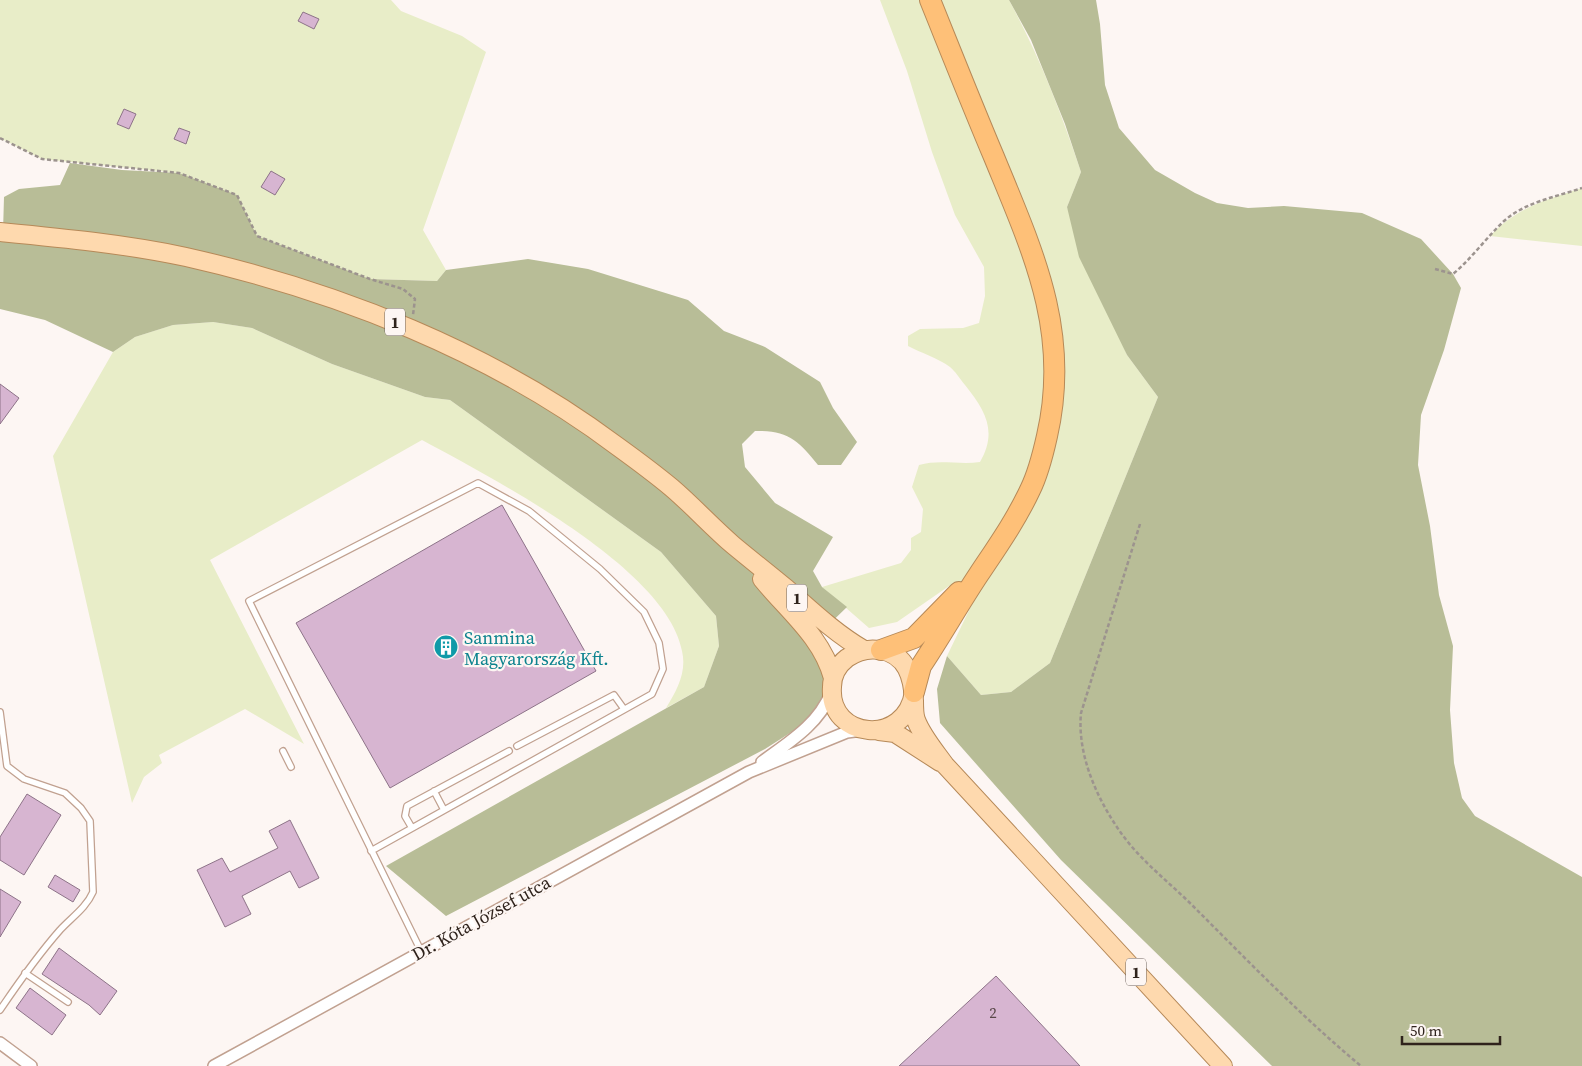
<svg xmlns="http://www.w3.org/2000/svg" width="1582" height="1066" viewBox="0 0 1582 1066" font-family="'Source Serif 4',serif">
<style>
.green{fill:#e8edc8}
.forest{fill:#b8bd97}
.building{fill:#d7b5d1;stroke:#8d7388}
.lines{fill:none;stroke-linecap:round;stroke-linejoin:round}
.lane-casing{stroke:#c1a190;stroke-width:8}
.street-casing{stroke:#c1a190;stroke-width:14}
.primary-casing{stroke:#b68958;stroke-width:20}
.highway-casing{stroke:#b68958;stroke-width:22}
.path{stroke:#9c938e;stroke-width:2.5;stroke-dasharray:4 2.5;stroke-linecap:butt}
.lane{stroke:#fff;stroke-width:5.5}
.street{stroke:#fff;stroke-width:11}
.primary{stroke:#fed9ae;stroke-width:18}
.highway{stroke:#fec078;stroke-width:20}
.labels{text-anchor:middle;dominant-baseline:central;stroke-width:4.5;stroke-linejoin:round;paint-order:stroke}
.number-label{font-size:15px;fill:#594849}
.shield{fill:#fdf6f3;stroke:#6d625c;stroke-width:1}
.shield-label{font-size:16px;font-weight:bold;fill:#2f231c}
.culture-label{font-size:18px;fill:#0d838f;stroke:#fdf6f3;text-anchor:start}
.street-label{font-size:18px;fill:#2f231c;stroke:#fdf6f3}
</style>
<rect width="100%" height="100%" fill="#fdf6f3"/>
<path class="green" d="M0,0h391l10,11 61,25 24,16 -63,178 23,40 -9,11 -67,-2 -113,-43 -20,-41 -58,-22 -137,-14 -42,-21z
M880,0h129c30,55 52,112 72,172l-14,35 60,148 31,42 -108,266 -39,29 -30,3 -34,-39 27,-56 -25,-14 -52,36 -28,6 -47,-41 79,-24 10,-13v-12l10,-6 2,-23 -11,-22 7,-22c20,-6 40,0 61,-3 18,-31 5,-52 -15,-77 -5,-6 -10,-14 -15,-18 -12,-9 -29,-14 -42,-21v-10l12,-7 43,-1 16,-5 6,-27 -1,-29 -29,-52 -23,-63 -25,-81z
M1582,188v58l-92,-10c28,-29 55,-36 92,-48z
M213,322l39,6 80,36 93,33 25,3 211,152 55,64 3,30 -15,41 -38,21c11,-18 21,-36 16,-57 -15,-83 -190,-173 -260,-211l-212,120 94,184 -59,-35 -86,46 3,8 -18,14 -12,26 -79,-347 60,-104 22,-15 38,-12z"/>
<path class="forest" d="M1009,0h87l4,24 5,61 14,43 36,42 40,23 22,10 31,5 36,-2 78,7 59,26 32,35 8,14 -17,62 -23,65 -3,50 12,61 9,69 14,51 -3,64 4,53 8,35 13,18 107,61v189h-310l-211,-206 -121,-137 -3,-34 10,-33 34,39 30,-3 39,-29 108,-266 -31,-42 -48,-98 -12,-50 14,-35 -16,-48 -34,-84z
M70,163l52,7 57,3 58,22 20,41 113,43 67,2 9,-11 82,-11 60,10 100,31 36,31 41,16 55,35 13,26 24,34 -16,23h-23c-19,-24 -30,-35 -63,-34l-13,13 3,23 30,36 58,34 -20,34 9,16 25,20 -31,30 11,55 -23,32 -39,25 -319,167 -60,-50 318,-179 15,-41 -3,-30 -55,-64 -211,-152 -25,-3 -93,-33 -80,-36 -39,-6 -40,3 -38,12 -22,15 -68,-32 -45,-11v-77h3l1,-35 15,-8 41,-4z"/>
<path class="building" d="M303,12l16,7 -5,10 -16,-8z
M124,109l12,5 -7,15 -12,-5z
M179,128l11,4 -4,12 -12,-5z
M271,171l14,8 -10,16 -14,-8z
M0,384l19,14 -19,26z
M502,505l94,166 -206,117 -94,-165z
M27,794l34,21 -37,60 -24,-15v-23z
M290,820l29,58 -20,10 -9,-17 -48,25 9,18 -26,13 -28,-57 25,-12 8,14 48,-24 -9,-17z
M55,875l25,15 -7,12 -25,-15z
M0,889l21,13 -21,35z
M59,948l58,43 -17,24 -11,-10 -47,-31z
M996,976l84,90h-181z
M30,988l36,27 -14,20 -36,-27z"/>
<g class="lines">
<defs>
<path id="lane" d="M0,712l7,54 17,13 41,14 16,15 9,13 3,71c-7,16 -21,25 -33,38 -22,25 -41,52 -60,80
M517,746l97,-51 10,14
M283,751l8,16
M434,791l10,19
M412,828l-7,-12 2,-10 102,-55
M371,851l281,-157 11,-25 -4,-26 -15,-31 -44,-43 -71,-58 -51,-28 -229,118c58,116 114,234 172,350
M25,973l43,29"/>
<path id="street" d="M762,762c27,-20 56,-37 69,-69
M0,1043l31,23
M214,1066l535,-294 98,-40 15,-2"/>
<path id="primary" d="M0,232c62,6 125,12 186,25 151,34 306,95 431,189 18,13 37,27 55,42 21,18 40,39 61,57 18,15 36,29 54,44 25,22 48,44 77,61
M762,579c26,32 60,58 71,99
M914,692c-8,55 -86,48 -82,-5 0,-11 6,-22 15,-29 10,-7 21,-10 33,-8 27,4 33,28 34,51 0,6 0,14 2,19 6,16 19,31 29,45l278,301
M879,731l16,2 45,29"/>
<path id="highway" d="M881,650l33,-12 45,-46
M914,692l7,-26c20,-30 38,-62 58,-92 18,-27 37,-54 51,-84 8,-16 13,-36 17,-54 24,-104 -14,-184 -53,-279 -22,-52 -43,-105 -64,-157"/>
</defs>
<use href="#lane" class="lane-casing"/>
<use href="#street" class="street-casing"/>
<use href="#primary" class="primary-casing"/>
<use href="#highway" class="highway-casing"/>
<path class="path" d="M0,138l42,21 137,14 58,22 20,41 113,43 33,10 12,10 -2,16
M1435,269l18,5c19,-16 33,-36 51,-53 21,-19 52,-24 78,-33
M1140,524l-59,189c-4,42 16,86 40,120 20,28 48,49 72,73 54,54 109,111 168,160"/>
<use href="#lane" class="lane"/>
<use href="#street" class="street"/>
<use href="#primary" class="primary"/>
<use href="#highway" class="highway"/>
</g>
<defs>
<symbol id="building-disc" viewBox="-11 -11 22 22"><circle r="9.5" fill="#0f9aa8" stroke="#fdf6f3"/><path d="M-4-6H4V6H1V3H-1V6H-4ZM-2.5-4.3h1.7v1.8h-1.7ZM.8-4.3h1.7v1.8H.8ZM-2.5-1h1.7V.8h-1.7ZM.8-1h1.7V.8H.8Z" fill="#fff"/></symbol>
</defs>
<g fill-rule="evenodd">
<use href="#building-disc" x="432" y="633" width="28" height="28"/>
</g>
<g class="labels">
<g class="number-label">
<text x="993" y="1012">2</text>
</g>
<g class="shield">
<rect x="385" y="308.5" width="20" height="27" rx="4"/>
<rect x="787" y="584.5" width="20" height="27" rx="4"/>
<rect x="1126" y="958.5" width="20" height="27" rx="4"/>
</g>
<g class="shield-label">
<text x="395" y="322">1</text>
<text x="797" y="598">1</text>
<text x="1136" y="972">1</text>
</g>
<g class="culture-label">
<text x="464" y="637">Sanmina<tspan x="464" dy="21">Magyarország Kft.</tspan></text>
</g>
<g class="street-label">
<text transform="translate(481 918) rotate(-29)">Dr. Kóta József utca</text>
</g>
</g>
<path d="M1402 1036v8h98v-8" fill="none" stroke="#2f231c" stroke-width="2.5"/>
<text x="1410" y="1036" font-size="15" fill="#2f231c" stroke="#fdf6f3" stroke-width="4" paint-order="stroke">50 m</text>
</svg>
